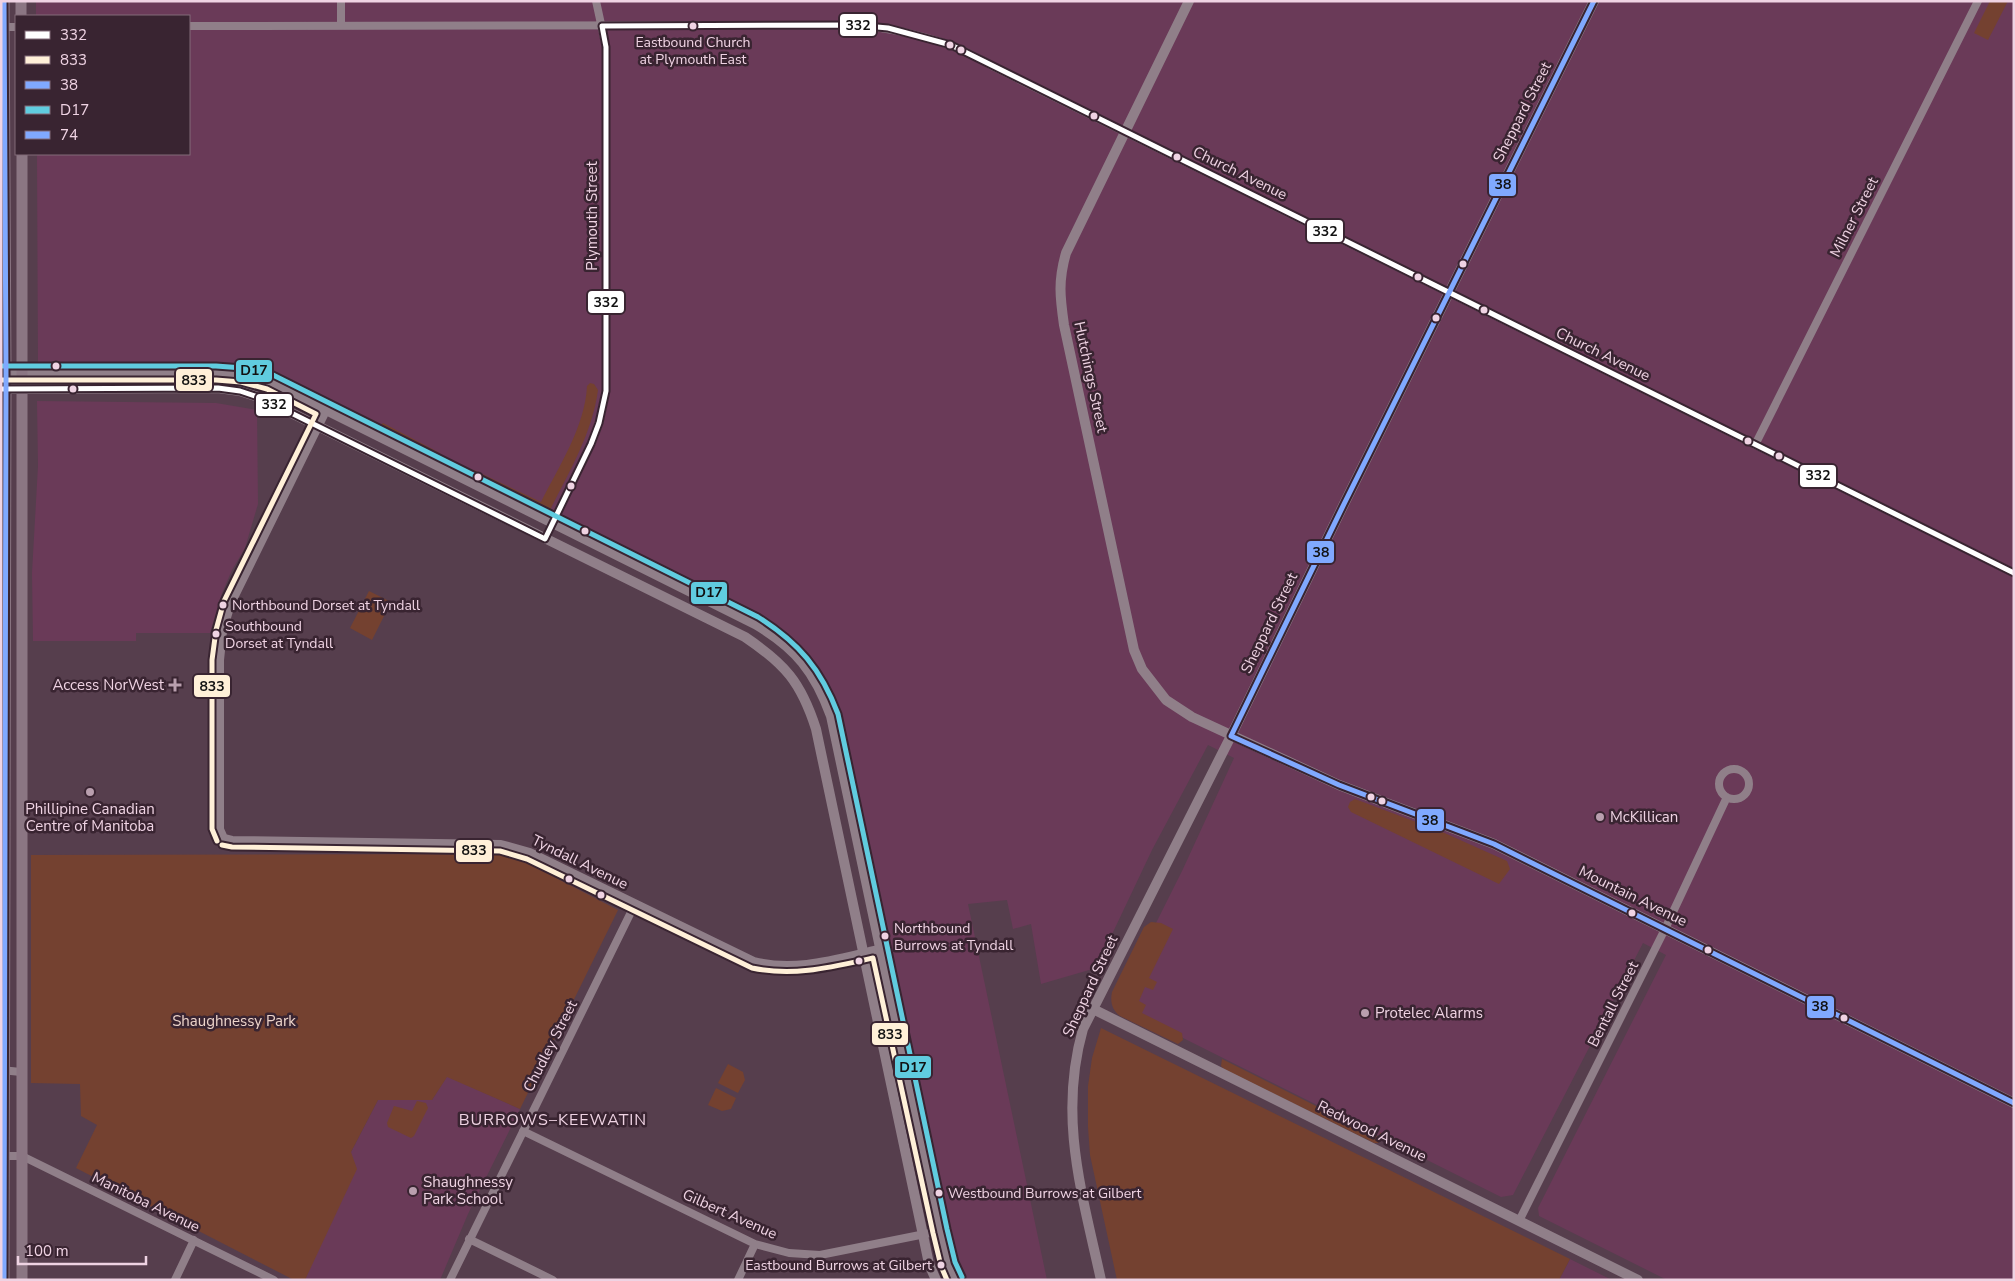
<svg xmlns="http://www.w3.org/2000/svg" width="2015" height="1281" viewBox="0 0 2015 1281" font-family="'Nunito Sans',sans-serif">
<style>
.built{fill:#6a3a58}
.green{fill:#744130}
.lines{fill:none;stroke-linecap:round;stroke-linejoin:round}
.minor{stroke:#907f89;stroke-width:8}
.tertiary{stroke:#907f89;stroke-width:10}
.secondary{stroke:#8b7683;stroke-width:11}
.bus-1-casing{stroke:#392431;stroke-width:9}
.bus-2-casing{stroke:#392431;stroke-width:9}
.bus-3-casing{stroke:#392431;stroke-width:9}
.bus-4-casing{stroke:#392431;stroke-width:9}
.bus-5-casing{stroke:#392431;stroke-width:9}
.bus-1{stroke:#fff;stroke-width:5}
.bus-2{stroke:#fff0d8;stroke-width:5}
.bus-3{stroke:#80a9ff;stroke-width:5}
.bus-4{stroke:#60ccdf;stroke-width:5}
.bus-5{stroke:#80a9ff;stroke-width:5}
.bus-dot{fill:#efd3e3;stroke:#392431;stroke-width:2}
.poi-dot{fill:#b99fae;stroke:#392431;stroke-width:2}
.labels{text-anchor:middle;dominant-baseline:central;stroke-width:5;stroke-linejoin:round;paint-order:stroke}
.bus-label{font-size:14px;fill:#efd3e3;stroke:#392431;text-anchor:start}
.street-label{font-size:15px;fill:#efd3e3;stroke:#392431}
.poi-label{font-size:15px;fill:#efd3e3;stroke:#392431;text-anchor:start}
.park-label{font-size:15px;fill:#edd4ca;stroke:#392431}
.neighbourhood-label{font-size:16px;letter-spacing:1px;fill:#efd3e3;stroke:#392431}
.line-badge{stroke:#392431;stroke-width:2}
.pale-badge-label{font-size:14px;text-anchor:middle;font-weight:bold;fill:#111}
</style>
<rect width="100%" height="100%" fill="#563e4d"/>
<path class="built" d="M36,1h1978v1279h-347l-128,-64 -1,-8 128,-253 -23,-12 -130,252 -12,2 -332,-166 -52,-30 66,-132 51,-111 -26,-13 -56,105 -56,118 -55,16 -10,-60 -18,5 -6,-29 -39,4 79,376h-83l-11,-30 -118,-545 -8,-19 -19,-29 -37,-35 -497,-244 -25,-8 -211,-2 -1,-214h152v-138h-153z
M37,401l179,2 41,7 1,94 -13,44 -13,22 -10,23 -12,40h-74v8h-103l-1,-68 6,-107z
M447,1076l73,33 -52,105 -28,66h-135l46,-128 27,-52h54z
M1570,1259l42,21h-53z"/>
<path class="green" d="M1990,1h18l-20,39 -14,-7z
M590,383l4,1 4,6c-6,44 -29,82 -49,122h-11l-67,-33 -1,-3 4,-6 67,32c18,-36 44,-75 46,-116z
M337,403l36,17 -4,7c-11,-5 -33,-10 -32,-24z
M383,423l57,30 -2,7h-5l-56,-29 2,-5z
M369,591l22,11 -19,38 -22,-12z
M1355,799l85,32 67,30 3,8 -11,15 -148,-72 -3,-5 2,-5z
M496,854l29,8 93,48 -98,199 -73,-32 -15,23h-54l-27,52 6,17 -52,111h-11l-218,-112 21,-43 -16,-9 -1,-32 -49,-1v-228z
M1151,922l10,1 12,6 -24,49 8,4 -4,8 -8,-3 -6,14 7,4 -4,8 40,20 1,7 -5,4 -58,-28c-8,-6 -10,-14 -8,-24l32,-65z
M1101,1028l469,231 -11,21h-442l-27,-125 -2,-28v-41l4,-28z
M1222,1059l156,78 3,-5 1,7 -4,4h-4l-150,-74 -3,-3z
M728,1064l15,8 2,8 -7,13 -20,-10z
M716,1088l20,10 -5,11 -9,2 -14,-6z
M417,1101l9,2 2,5 -14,28 -3,2 -23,-11 -1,-4 7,-17 18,5z"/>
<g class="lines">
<path class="minor" d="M341,1v25
M189,26l666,-1c32,3 64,9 94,20 16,5 31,14 45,22l1020,506
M4,27h12
M326,411l-95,193 -8,27 -3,29v169l4,9 8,2 269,4 29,8 224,109c42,11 84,-3 125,-12
M1755,445l223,-444
M545,539l46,-95 8,-21 7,-32v-344l-10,-46
M1719 784a15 15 0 1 1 30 0a15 15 0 1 1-30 0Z
M1,1070l20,2
M523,1131l232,113 34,9 31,2 120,-24
M4,1156h18l252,124
M1519,1221l146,-292 62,-132
M469,1239l84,41
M175,1280l19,-40
M450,1280l185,-376
M738,1280l17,-36"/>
<path class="tertiary" d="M1189,1l-123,252c-8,28 -6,44 -2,72l70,325 8,19 24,31 26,17 147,68 155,59 520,259
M1,373h215l26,2 28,7 485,242c41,24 60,48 76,92l109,515 8,33 7,16
M1,389l217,-1 22,3 21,7 484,239c40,27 56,45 71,92l107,506 6,29 7,16
M1093,1009l545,271
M1101,1280c-19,-87 -43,-163 -18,-251l148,-293 113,-232 250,-503"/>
<path class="secondary" d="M4,1l2,372 -2,907
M21,1v15
M22,154v1126"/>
<defs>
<path id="bus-1" d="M602,26l253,-1 33,3 63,17 1063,528
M1,389l217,-1 22,3 21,7 284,141 46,-95 8,-21 7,-32v-344l-4,-21"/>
<path id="bus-2" d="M1,380h215l25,2 26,7 49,25 -92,187 -8,29 -4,30v169l5,12
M222,845l10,2 268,4 27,8 225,109c42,9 80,-1 121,-10l60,275 8,33 6,14"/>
<path id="bus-3" d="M1231,736l108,49 155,59 520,259
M1231,736l113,-232 250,-503"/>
<path id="bus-4" d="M1,366h215l27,2 30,7 485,242c41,26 63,52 80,97l109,515 8,33 7,15"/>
<path id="bus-5" d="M4,1280l2,-907 -2,-372"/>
</defs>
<use href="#bus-1" class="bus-1-casing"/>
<use href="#bus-2" class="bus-2-casing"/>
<use href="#bus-3" class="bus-3-casing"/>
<use href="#bus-4" class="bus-4-casing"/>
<use href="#bus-5" class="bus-5-casing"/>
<use href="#bus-1" class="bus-1"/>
<use href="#bus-2" class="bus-2"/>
<use href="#bus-3" class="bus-3"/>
<use href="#bus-4" class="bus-4"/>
<use href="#bus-5" class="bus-5"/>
</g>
<g class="bus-dot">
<circle cx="693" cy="26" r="4.5"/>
<circle cx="950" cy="45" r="4.5"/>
<circle cx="961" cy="50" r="4.5"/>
<circle cx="1094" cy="116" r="4.5"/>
<circle cx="1177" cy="157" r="4.5"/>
<circle cx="1463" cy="264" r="4.5"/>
<circle cx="1418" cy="277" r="4.5"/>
<circle cx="1484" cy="310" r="4.5"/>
<circle cx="1436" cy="318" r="4.5"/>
<circle cx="56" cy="366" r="4.5"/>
<circle cx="73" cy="389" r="4.5"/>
<circle cx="1748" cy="441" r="4.5"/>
<circle cx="1779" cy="456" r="4.5"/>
<circle cx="478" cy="477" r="4.5"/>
<circle cx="571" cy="486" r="4.5"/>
<circle cx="585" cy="531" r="4.5"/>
<circle cx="223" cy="605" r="4.5"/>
<circle cx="216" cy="634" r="4.5"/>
<circle cx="1371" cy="797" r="4.5"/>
<circle cx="1382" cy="801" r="4.5"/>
<circle cx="569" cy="879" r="4.5"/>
<circle cx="601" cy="895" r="4.5"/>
<circle cx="1632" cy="913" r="4.5"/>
<circle cx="885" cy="936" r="4.5"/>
<circle cx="1708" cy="950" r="4.5"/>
<circle cx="859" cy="961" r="4.5"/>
<circle cx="1844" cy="1018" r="4.5"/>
<circle cx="939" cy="1193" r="4.5"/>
<circle cx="941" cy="1265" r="4.5"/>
</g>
<g class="poi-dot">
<path d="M172.5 677.5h5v5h5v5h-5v5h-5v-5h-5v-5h5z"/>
<circle cx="90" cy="792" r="5"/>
<circle cx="1600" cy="817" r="5"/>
<circle cx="1365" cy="1013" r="5"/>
<circle cx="413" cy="1191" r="5"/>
</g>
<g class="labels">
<g class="bus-label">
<text x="693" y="42" text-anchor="middle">Eastbound Church<tspan x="693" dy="17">at Plymouth East</tspan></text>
<text x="232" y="605">Northbound Dorset at Tyndall</text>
<text x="225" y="626">Southbound<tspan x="225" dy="17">Dorset at Tyndall</tspan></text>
<text x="894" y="928">Northbound<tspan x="894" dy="17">Burrows at Tyndall</tspan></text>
<text x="948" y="1193">Westbound Burrows at Gilbert</text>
<text x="932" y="1265" text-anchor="end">Eastbound Burrows at Gilbert</text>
</g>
<g class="street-label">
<text transform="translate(1522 112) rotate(-63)">Sheppard Street</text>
<text transform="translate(1240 173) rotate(26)">Church Avenue</text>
<text transform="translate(592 216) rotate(-90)">Plymouth Street</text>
<text transform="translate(1854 217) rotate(-63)">Milner Street</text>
<text transform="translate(1603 354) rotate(26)">Church Avenue</text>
<text transform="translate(1091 377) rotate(78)">Hutchings Street</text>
<text transform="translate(1269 623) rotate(-64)">Sheppard Street</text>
<text transform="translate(580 862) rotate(26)">Tyndall Avenue</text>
<text transform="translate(1633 896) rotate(26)">Mountain Avenue</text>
<text transform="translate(1090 986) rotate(-65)">Sheppard Street</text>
<text transform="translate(1613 1004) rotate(-63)">Bentall Street</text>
<text transform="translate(550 1046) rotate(-63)">Chudley Street</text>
<text transform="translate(1372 1131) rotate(26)">Redwood Avenue</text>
<text transform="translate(146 1202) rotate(26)">Manitoba Avenue</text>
<text transform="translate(730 1214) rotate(24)">Gilbert Avenue</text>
</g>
<g class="poi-label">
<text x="164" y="685" text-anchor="end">Access NorWest</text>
<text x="90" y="809" text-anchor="middle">Phillipine Canadian<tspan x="90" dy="17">Centre of Manitoba</tspan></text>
<text x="1610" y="817">McKillican</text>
<text x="1375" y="1013">Protelec Alarms</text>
<text x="423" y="1182">Shaughnessy<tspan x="423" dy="17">Park School</tspan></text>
</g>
<g class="park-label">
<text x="234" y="1021">Shaughnessy Park</text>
</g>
<g class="neighbourhood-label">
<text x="553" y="1120">BURROWS–KEEWATIN</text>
</g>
</g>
<g class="line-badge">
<rect x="839" y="13" width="38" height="24" rx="5" fill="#fff"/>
<rect x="1488" y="173" width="29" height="24" rx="5" fill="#80a9ff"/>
<rect x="1306" y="219" width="38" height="24" rx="5" fill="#fff"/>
<rect x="587" y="290" width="38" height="24" rx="5" fill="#fff"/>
<rect x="235" y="359" width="38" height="24" rx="5" fill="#60ccdf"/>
<rect x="175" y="368" width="38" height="24" rx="5" fill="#fff0d8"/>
<rect x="255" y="393" width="38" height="24" rx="5" fill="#fff"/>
<rect x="1799" y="464" width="38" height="24" rx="5" fill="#fff"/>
<rect x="1306" y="540" width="29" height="24" rx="5" fill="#80a9ff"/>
<rect x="690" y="581" width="38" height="24" rx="5" fill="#60ccdf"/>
<rect x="193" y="674" width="38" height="24" rx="5" fill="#fff0d8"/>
<rect x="1416" y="808" width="29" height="24" rx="5" fill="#80a9ff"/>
<rect x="455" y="839" width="38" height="24" rx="5" fill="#fff0d8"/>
<rect x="1806" y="995" width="29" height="24" rx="5" fill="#80a9ff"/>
<rect x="871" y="1022" width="38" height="24" rx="5" fill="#fff0d8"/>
<rect x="894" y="1055" width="38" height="24" rx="5" fill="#60ccdf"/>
</g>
<g class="pale-badge-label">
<text x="858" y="30">332</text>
<text x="1503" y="189">38</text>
<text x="1325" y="236">332</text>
<text x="606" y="307">332</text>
<text x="254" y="375">D17</text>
<text x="194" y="385">833</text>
<text x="274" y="409">332</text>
<text x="1818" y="480">332</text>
<text x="1321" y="557">38</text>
<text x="709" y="597">D17</text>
<text x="212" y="691">833</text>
<text x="1430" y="825">38</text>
<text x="474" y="855">833</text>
<text x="1820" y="1011">38</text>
<text x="890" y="1039">833</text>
<text x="913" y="1072">D17</text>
</g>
<rect width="2015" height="1281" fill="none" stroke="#efd3e3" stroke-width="5"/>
<rect x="15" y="15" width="175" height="140" fill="#392431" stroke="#826a78"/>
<rect x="25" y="31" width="25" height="8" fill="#ffffff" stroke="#826a78"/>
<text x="60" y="40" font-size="15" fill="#efd3e3">332</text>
<rect x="25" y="56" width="25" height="8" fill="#fff0d8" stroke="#826a78"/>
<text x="60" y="65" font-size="15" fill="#efd3e3">833</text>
<rect x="25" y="81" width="25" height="8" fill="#80a9ff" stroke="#826a78"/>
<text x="60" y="90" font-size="15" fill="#efd3e3">38</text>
<rect x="25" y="106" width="25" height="8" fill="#60ccdf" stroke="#826a78"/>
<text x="60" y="115" font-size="15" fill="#efd3e3">D17</text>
<rect x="25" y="131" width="25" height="8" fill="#80a9ff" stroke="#826a78"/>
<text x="60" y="140" font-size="15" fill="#efd3e3">74</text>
<path d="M18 1256v8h128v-8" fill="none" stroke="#efd3e3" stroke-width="2.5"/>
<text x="25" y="1256" font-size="15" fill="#efd3e3" stroke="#392431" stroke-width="4" paint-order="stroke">100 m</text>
</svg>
